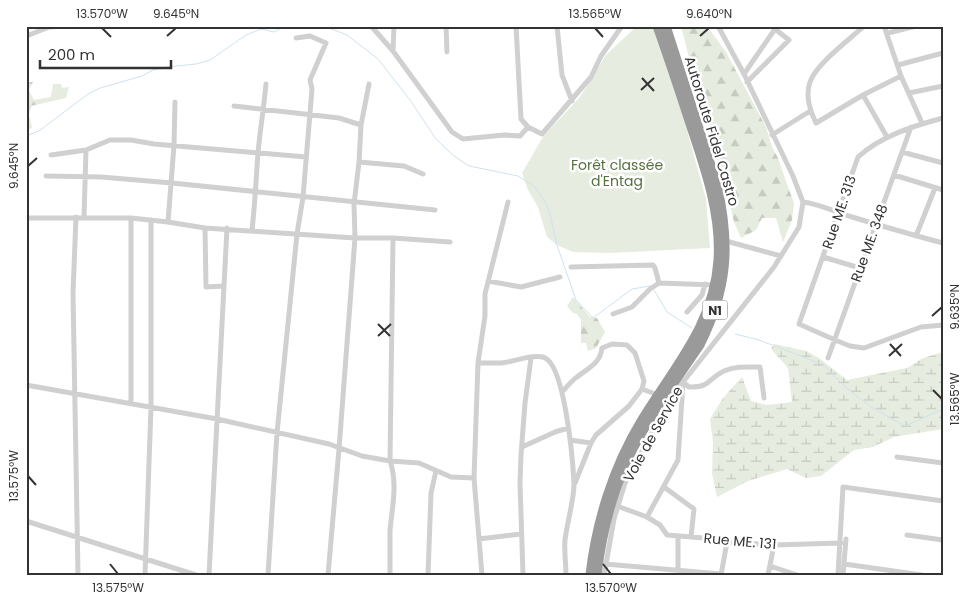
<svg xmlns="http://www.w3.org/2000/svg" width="969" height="601" viewBox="0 0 969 601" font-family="Poppins,sans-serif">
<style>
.green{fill:#e6ecdf}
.forest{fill:url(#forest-firs)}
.wetland{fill:url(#wetland-marsh)}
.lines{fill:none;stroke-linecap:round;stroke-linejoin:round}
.stream{stroke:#cfe2ee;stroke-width:1}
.street{stroke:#d0d0d0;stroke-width:5}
.highway{stroke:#9a9a9a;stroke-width:9}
.ticks{fill:none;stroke:#333;stroke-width:2}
.labels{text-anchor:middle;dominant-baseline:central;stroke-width:5;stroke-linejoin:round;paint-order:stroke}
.shield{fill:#fff;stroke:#707070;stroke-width:1}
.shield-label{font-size:12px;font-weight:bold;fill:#333}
.street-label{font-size:14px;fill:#333;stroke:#fff}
.park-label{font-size:14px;fill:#56703f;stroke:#fff}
.neatline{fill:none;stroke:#333;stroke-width:2}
.ticks-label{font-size:12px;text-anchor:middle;fill:#333}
</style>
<defs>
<pattern id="forest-firs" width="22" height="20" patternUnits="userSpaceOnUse" patternTransform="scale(1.25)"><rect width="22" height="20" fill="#e6ecdf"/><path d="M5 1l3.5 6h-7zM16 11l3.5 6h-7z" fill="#c6cbc0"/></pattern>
<pattern id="wetland-marsh" width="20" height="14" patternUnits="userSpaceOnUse" patternTransform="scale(1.25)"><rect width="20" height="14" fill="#e6ecdf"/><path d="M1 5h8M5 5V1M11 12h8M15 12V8" fill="none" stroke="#c6cbc0"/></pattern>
</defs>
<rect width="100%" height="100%" fill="#fff"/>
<path class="green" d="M637,26h21l48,173 4,49 -100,5 -37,-1 -16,-7 -10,-8 -9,-30 -10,-17 -6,-17 21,-36 37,-40 26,-42z"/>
<path class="forest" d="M681,26h26l19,26 40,75 6,20 6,11 9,26 7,19 -2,17 -9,22 -7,-24h-14l-6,12 -15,8 -7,-16 -11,-46 -20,-64z
M26,82h7l-4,8 5,10 17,-3 2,-13h8l1,4 7,-1 -3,11 -35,8 -2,9 3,13 -6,2z
M573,297l17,20 7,1 8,14 -9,16 -8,3 -2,-8h-5v-23l-4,-6 -4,-1 -6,-7z"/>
<path class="wetland" d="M774,344l32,7 13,7 28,22 60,-12 16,-10 20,-6v77l-49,8 -21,10 -19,3 -33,26 -15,2 -19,-9 -39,12 -31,16 -5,-24 1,-31 -3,-23 13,-21 19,-21 9,24 16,4 25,-3 -4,-34 -17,-19z"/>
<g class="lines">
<path class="stream" d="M324,26l23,9 31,24 32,41 26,39 18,17 15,10 49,10 16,10 11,15 5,13 7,31 19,55 17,18 39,-29 18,-3
M26,136l13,-5 49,-37 12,-6 42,-12 11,-6 14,-3 29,-3 14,-4 36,-25 15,-6 13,3 11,-6
M654,290l13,22 25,16
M735,334l24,6 65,25 20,21 27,21 34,19 38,-17"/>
<path class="street" d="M371,26l22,25
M394,26l-1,25 59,81 11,7 41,-4 16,1 8,-9
M446,26l1,26
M516,26l5,93 7,8 14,7 49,-57 10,-21 21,-30
M557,26l5,49 10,26
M864,26c-15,14 -48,38 -54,56 -5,14 0,28 6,41l47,-28 38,-19
M884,26l17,50 21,47
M888,33l28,-7
M26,34l3,1 20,-8 18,-1
M898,65l45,-12
M744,74l33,-48
M747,82l42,-42 -14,-11
M909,93l34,-7
M863,95l24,42
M234,106l105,12 22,7
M943,118c-30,8 -62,18 -85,39l-59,167 36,16 15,6 14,2 57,-21 22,-2
M772,135l38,-24
M902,152l41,11
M51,155l35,-5 24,-10h21l23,4 152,13
M359,162l45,4 19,8
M894,175l49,15
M46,176l55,1 71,6 263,27
M803,202c17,2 32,10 49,15 30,9 60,18 91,26
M76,217l-3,76 5,282
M84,217l2,-67
M26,218h105l37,4 37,6 150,10h38l57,4
M131,218v185
M168,222l6,-77 1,-43
M205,228l1,59 18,-1
M252,230c3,-26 4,-51 6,-77 2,-23 6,-46 8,-69
M916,236l19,-48
M726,241l55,15
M823,257l37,11
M571,267l82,-2 2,3 4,15 56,2
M488,281l33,6 39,-10
M687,312l15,-17 3,-11
M613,314l19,-7 18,-18 9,-6
M828,358l83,-231
M478,363c8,0 15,0 23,0 13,-1 29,-9 42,-6 22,5 30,106 31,127 0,16 -7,39 -9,56 -1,11 1,24 1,35
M683,382l6,5c22,1 19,-9 35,-16 11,-5 24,-4 36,-4l4,31
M26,385l191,34 112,25 33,12 28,5 29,2 32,14 23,1
M642,389l16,6
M563,391c4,-4 8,-10 14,-14 11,-9 23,-13 25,-29l10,-4 15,1 8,8 9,28 -2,8 -13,17 -33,29 -5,8 -16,40
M570,440l21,3
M522,447l33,-15 13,-4
M897,457l46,6
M664,487l30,22 -3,28
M617,506l30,11 31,-57 5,-77
M647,517l13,8 7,10 49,4 11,3 47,3 67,-2
M26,521l170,54
M907,535l36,5
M678,536v34
M479,539l42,-5
M605,564l116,10
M844,564l78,11
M770,566l27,9
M145,575l6,-168v-187
M209,575l18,-347
M268,575l9,-142 20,-199 6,-37 9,-108 -2,-9 16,-37 -16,-7 -14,2
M328,575l11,-126 16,-211 -1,-34 5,-42 2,-37 8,-41
M390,575c0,-15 0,-29 0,-44 2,-24 8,-47 0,-70l3,-223
M428,575l3,-82 5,-22
M482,575l-8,-97 4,-115 7,-47v-22l23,-92
M523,575l-3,-92 1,-28 4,-52 6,-45
M604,575l10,-56 11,-36 27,-50 31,-51 91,-115 25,-40 4,-25 -10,-26 -49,-102 -26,-48
M721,575l6,-33
M768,575l6,-30
M838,575l5,-88 100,14
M843,575l3,-36"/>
<path class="highway" d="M590,575c6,-53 23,-108 51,-154 32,-53 73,-96 77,-161 3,-46 -13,-91 -27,-133 -11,-34 -22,-67 -34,-101
M597,575c6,-50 20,-101 46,-144 18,-30 38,-58 57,-86 28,-56 31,-100 17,-161l-51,-158"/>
</g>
<path class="ticks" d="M102,28l9,9M595,28l8,9M167,36l9,-8M700,36l9,-8M642,78l12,13M641,90l13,-12M28,166l9,-8M932,316l10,-9M378,324l12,12M378,336l13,-12M890,344l11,12M889,356l13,-12M933,390l9,9M28,476l8,9M110,564l8,10M603,564l8,10"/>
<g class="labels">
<rect class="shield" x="702.5" y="300.5" width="25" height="19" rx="4"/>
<g class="shield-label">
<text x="715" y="310">N1</text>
</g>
<g class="street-label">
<text transform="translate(712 131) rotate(73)">Autoroute Fidel Castro</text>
<text transform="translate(839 212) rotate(-71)">Rue ME. 313</text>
<text transform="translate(869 243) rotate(-70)">Rue ME. 348</text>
<text transform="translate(653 434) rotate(-61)">Voie de Service</text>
<text transform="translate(740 541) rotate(5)">Rue ME. 131</text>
</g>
<g class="park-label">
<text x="617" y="165">Forêt classée<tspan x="617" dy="16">d'Entag</tspan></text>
</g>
</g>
<rect width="969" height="601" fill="none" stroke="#ffffff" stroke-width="55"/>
<path d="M40 60v8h131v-8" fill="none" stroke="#333333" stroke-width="2.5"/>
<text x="48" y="60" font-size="15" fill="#333333" stroke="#ffffff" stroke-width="4" paint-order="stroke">200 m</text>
<rect x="28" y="28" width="914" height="546" class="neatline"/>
<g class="ticks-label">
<text x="102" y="18">13.570°W</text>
<text x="176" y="18">9.645°N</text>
<text x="595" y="18">13.565°W</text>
<text x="709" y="18">9.640°N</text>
<text transform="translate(14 166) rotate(-90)" y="4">9.645°N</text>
<text transform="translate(955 307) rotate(-90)" y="4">9.635°N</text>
<text transform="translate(955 399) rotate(-90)" y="4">13.565°W</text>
<text transform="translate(14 476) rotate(-90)" y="4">13.575°W</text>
<text x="118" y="592">13.575°W</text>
<text x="611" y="592">13.570°W</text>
</g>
</svg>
